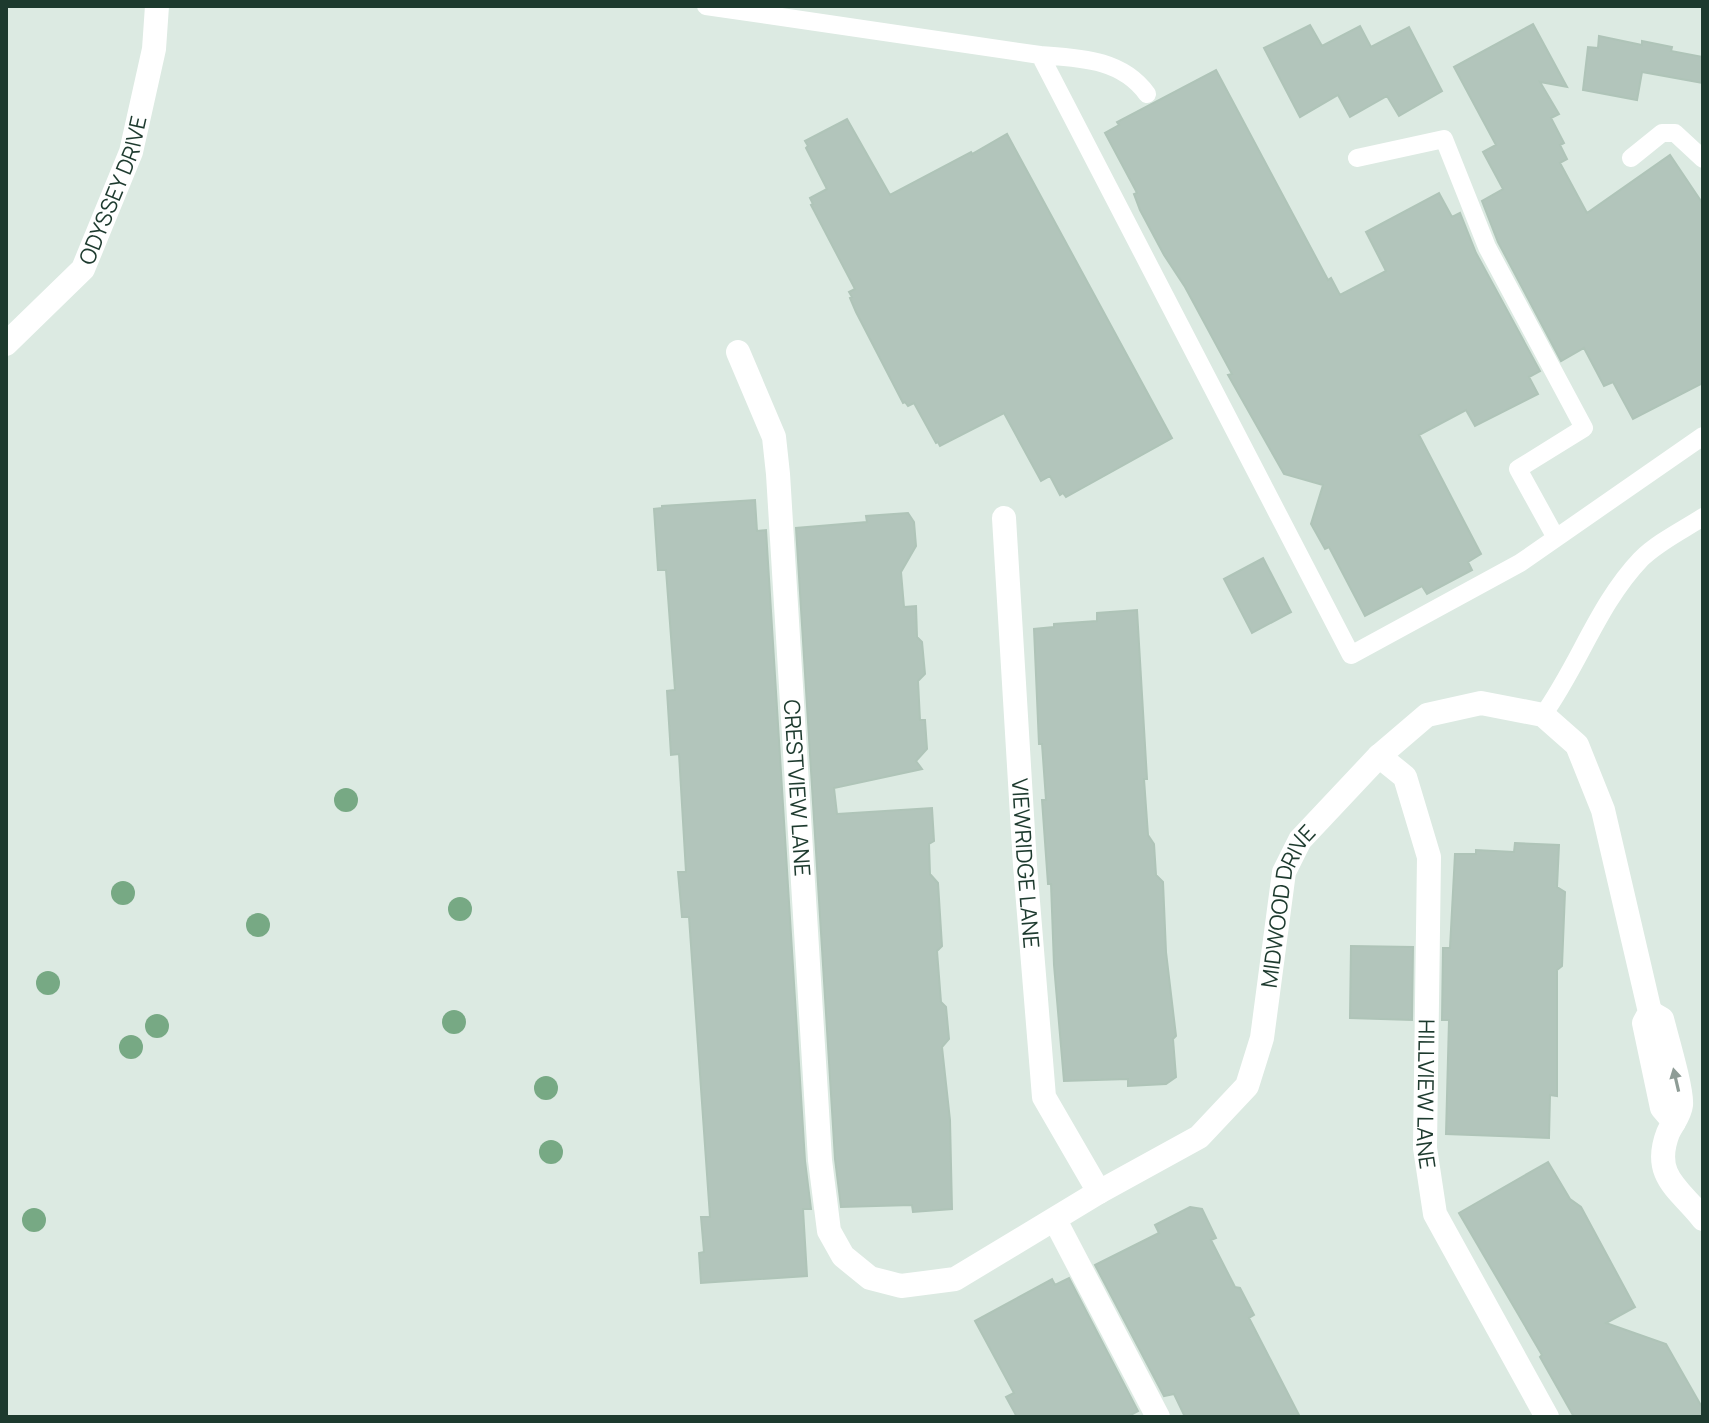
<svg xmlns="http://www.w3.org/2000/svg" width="1709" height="1423" viewBox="0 0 1709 1423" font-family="Manrope,sans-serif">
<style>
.building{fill:#b2c5bb;stroke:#afc4b8;stroke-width:2}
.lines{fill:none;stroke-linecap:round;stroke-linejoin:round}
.service{stroke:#fff;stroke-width:18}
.minor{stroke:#fff;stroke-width:24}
.tree{fill:#77a984}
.oneway{fill:#8e9c96}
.labels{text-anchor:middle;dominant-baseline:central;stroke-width:6;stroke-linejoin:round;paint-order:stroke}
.street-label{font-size:22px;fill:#1d3a2e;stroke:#edf7f0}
</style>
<rect width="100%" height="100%" fill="#dceae2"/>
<path class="building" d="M1533,24l34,63 -27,-5 19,32 -8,4 13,25 -4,2 7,14 -7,4 27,50 83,-58 33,49v179l-70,36 -20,-37 -9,4 -20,-38 -23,13 -63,-119 -16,-41 21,-12 -20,-37 13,-7 -42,-78z
M1310,25l12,21 38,-20 11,21 38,-20 33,64 -43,25 -12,-20 -37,21 -12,-22 -38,22 -36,-69z
M1599,36l43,9v-4l30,6 -1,4 32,6v26l-61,-11 -5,28 -54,-10 5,-43 10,1z
M1216,70l112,210 3,-2 9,17 46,-24 -20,-39 73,-39 13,24 8,-4 16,40 64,118 -11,6 9,17 -63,32 -9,-16 -47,25 62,119 -13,8 4,8 -45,24 -5,-8 -57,30 -36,-69 -4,2 -14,-25 12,-39 -39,-11 -56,-99 4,-1 -47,-87 -21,-32 -24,-45 -6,-16 3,-1 -2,-4 -30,-56 14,-8 -2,-3z
M847,119l43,76 81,-43 1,2 35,-20 165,304 -106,59 -3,-4 -3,2 -10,-19 -9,5 -37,-68 -64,33 -2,-4 -2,1 -22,-40 -6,3 -3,-4 -2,1 -47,-91 -6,-14 2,-1 -3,-5 6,-3 -44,-84 2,-1 -3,-6 17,-9 -21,-41 2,-2 -3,-5z
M755,500l2,31 9,-1 39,631 6,48h-8l4,67 -106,7 -2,-30 5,-1 -3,-35h9l-21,-300h-7l-4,-45h8l-7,-118 -8,1 -4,-64 8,-1 -9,-120h-8l-4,-61 8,-1v-2z
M908,513l6,9 2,24 -15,26 3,35 12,-1 1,31 5,5 3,32 -7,7 2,39h5l2,29 -11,12 6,8 -88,19 3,26 95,-6 2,33 -5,3 1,30 8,9 4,63 -5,5 4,51 5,5 3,32 -7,8 8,73 2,89 -39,3 -1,-7 -71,2 -6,-48 -39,-631 71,-6 -1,-6z
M1263,558l28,54 -39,21 -28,-54z
M1137,610l10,169h-3l4,56 6,9 2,31 7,7 3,70 10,84 -3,3 3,38 -10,7 -38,2v-7l-64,2 -10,-116 -3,-81h-3l-6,-84h4l-4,-56h-3l-5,-115 20,-2v-3l43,-3v-8z
M1515,843l44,2 -2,42 8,5 -3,74 -5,4v126l-7,-1 -1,43 -103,-4 3,-114h-7l1,-72h7l5,-94h21v-4l38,2z
M1351,946l62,1 -1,73 -62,-2z
M1548,1162l22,37 11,8 54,100 -29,16 60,21 37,65v8h-129l-34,-60 2,-2 -83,-142z
M1190,1207l12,2 14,29 -5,2 24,47 5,1 14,27 -5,3 51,99h-115l-11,-23 -10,2 -69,-131 64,-32 -4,-8z
M1069,1278l69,133 -11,6h-110l-11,-20 8,-4 -39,-72 77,-42 3,6z"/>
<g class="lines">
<path class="service" d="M706,6l334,49 311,600 169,-92 183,-127
M1040,55c40,3 82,4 107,39
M1357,158l87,-19 43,108 97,181 -66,41 38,69
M1631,158l31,-25h13l28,26
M1543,715c36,-50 55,-111 98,-156 17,-17 42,-29 62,-42"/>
<g class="minor">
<path id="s1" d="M6,344l77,-75 48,-117 23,-103 3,-43"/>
<path id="s2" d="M738,352l36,85 4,37 42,686 9,71 14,25 27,22 31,8 54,-7 144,-87 100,-55 48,-51 15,-48 22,-166 16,-32 79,-84 48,-41 54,-12 62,12 34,30 26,65 47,202 -6,11 18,85 12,14"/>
<path id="s3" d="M1004,518l21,347 19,232 55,95"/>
<path id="s4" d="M1379,756l26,21 24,80 -4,291 10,66 112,203"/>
<path d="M1650,1012l12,7c4,16 21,73 19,86 -1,10 -9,19 -13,28 -17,44 13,57 35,86"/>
<path d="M1055,1220l103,197"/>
</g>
</g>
<g class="tree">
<circle cx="346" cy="800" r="12"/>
<circle cx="123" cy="893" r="12"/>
<circle cx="460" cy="909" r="12"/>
<circle cx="258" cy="925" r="12"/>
<circle cx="48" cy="983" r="12"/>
<circle cx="454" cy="1022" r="12"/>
<circle cx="157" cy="1026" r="12"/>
<circle cx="131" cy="1047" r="12"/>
<circle cx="546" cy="1088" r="12"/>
<circle cx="551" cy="1152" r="12"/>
<circle cx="34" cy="1220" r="12"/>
</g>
<defs><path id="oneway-solid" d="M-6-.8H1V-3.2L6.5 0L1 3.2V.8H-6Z" transform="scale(2)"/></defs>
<use class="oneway" href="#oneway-solid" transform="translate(1676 1080) rotate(-103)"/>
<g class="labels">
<g class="street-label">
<text stroke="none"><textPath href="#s1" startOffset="192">ODYSSEY DRIVE</textPath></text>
<text stroke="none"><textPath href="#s2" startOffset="444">CRESTVIEW LANE</textPath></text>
<text stroke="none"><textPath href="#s3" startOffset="346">VIEWRIDGE LANE</textPath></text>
<text stroke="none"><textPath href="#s2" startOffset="1576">MIDWOOD DRIVE</textPath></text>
<text stroke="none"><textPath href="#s4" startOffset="354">HILLVIEW LANE</textPath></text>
</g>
</g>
<rect width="1709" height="1423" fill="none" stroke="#1d3a2e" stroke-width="16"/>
</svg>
